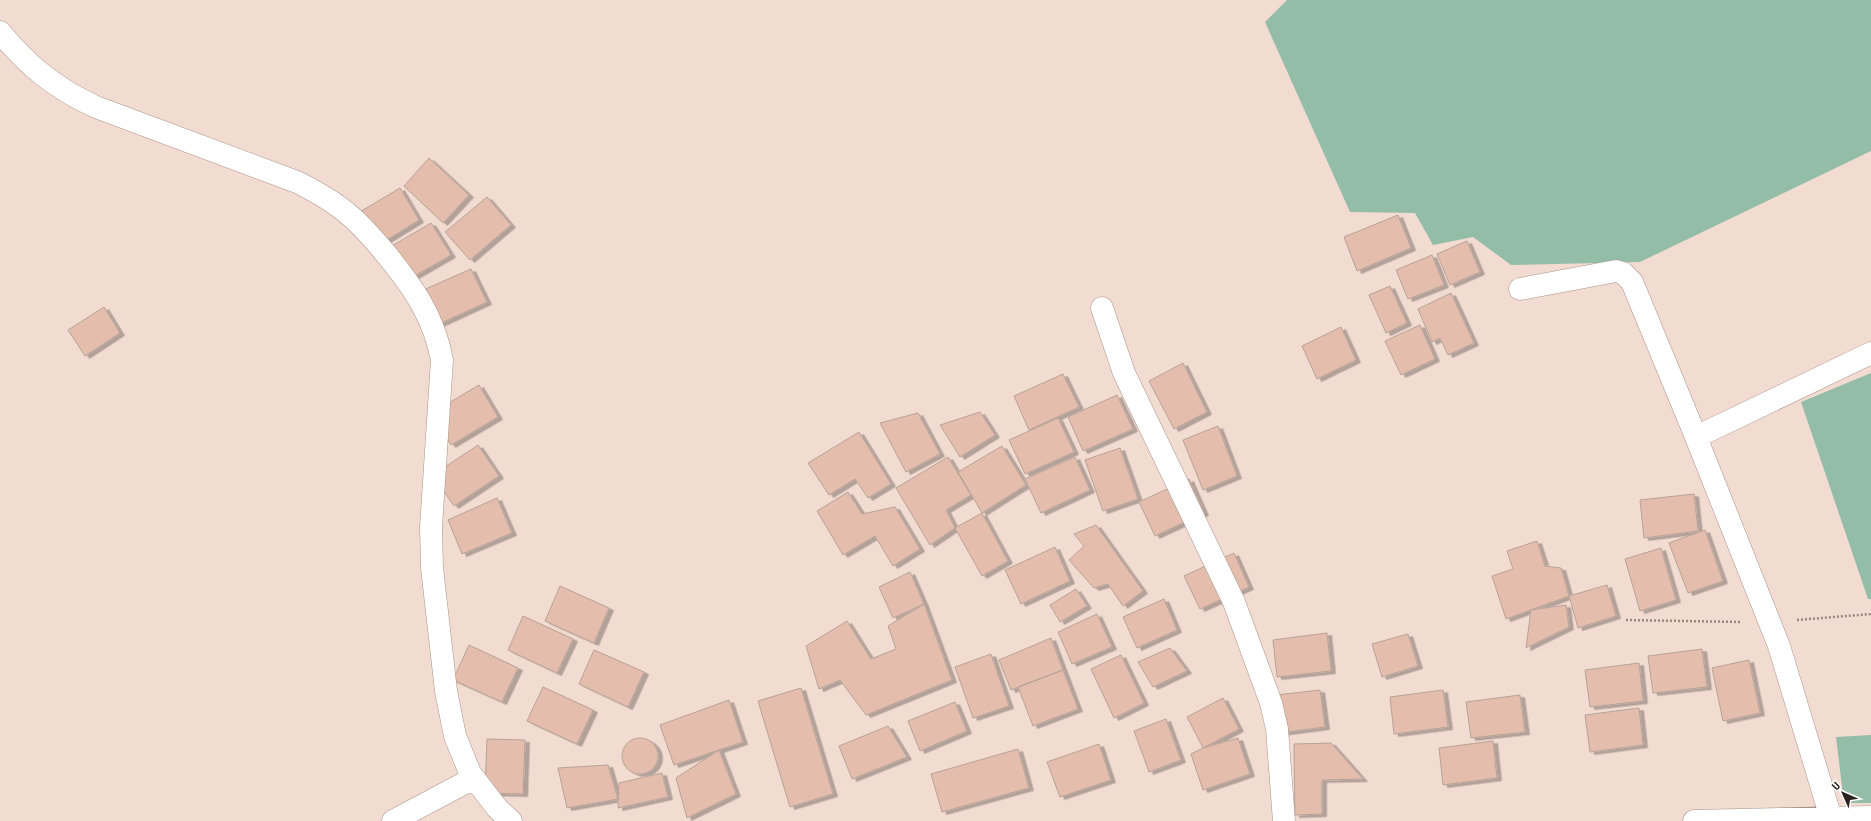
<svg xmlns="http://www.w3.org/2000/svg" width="1871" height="821" viewBox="0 0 1871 821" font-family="'Roboto Condensed',sans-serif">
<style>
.forest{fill:#94bda8}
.building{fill:#e5bdac;stroke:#b7a298;filter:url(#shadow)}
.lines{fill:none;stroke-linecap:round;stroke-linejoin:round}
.minor-casing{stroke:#a9948a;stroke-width:23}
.path{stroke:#998881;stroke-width:2.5;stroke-dasharray:2 2;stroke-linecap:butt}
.minor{stroke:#fff;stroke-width:22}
</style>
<defs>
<filter id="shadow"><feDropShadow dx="4.5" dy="2.5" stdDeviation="0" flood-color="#0004"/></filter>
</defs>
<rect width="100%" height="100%" fill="#f2dbd1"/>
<path class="forest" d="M1287,0h584v151l-231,111 -129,3 -38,-28 -40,8 -18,-32 -65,-1 -85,-190z
M1871,373v226h-3l-67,-197z
M1871,735v68h-27l-8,-66z"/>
<path class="building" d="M429,158l40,37 -26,28 -39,-37z
M400,188l19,32 -47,29 -19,-33z
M487,197l24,28 -41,35 -25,-28z
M1398,215l13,33 -54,23 -13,-34z
M431,223l20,32 -47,27 -19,-32z
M1467,241l13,31 -30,13 -13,-31z
M1432,255l12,30 -36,14 -12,-29z
M471,269l16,33 -50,23 -16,-34z
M1390,286l17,37 -21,10 -17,-38z
M1451,293l23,50 -26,12 -8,-17 -8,4 -14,-33z
M104,307l16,26 -35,23 -17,-26z
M1420,325l15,34 -34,16 -16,-34z
M1341,327l15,33 -39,19 -15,-33z
M1183,363l24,49 -33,17 -25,-48z
M1063,374l16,33 -50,23 -15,-34z
M479,385l19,32 -47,28 -19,-32z
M1117,395l16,34 -50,22 -15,-34z
M980,412l15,23 -35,22 -20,-32z
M918,413l22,41 -34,18 -26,-49z
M1058,418l16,34 -49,22 -16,-34z
M1218,426l19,50 -34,14 -20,-50z
M859,432l32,52 -23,14 -13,-19 -26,16 -21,-32z
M478,445l21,31 -45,30 -21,-31z
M1002,446l24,39 -44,28 -24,-41z
M1120,448l18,51 -35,12 -18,-51z
M948,457l23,38 -25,15 9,18 -25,17 -34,-57z
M1075,457l15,33 -49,23 -16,-34z
M1189,479l15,34 -49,23 -16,-34z
M848,492l14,22 33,-7 25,42 -27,17 -18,-30 -32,19 -26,-44z
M1694,494l4,37 -54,7 -4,-38z
M497,498l15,35 -50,21 -14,-34z
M982,513l26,48 -26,15 -27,-48z
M1096,525l47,66 -20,15 -15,-22 -14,4 -25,-28 15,-14 -10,-12z
M1705,530l18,51 -35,12 -19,-50z
M1537,541l8,25 16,2 8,28 -63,23 -14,-43 21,-7 -6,-18z
M1055,547l15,34 -49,23 -16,-34z
M1661,548l15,52 -36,11 -15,-52z
M1234,553l15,34 -49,22 -16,-33z
M910,572l14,32 -31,14 -14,-31z
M1607,585l9,31 -38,12 -9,-32z
M560,586l49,22 -15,35 -49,-22z
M1076,589l11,17 -27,16 -10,-17z
M1164,599l13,31 -40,18 -14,-31z
M924,604l28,76 -86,35 -26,-35 -21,9 -13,-43 41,-25 24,38 25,-10 -8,-23z
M1566,605l3,22 -43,21 5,-38z
M1097,614l15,33 -40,17 -14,-32z
M523,616l50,23 -16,34 -49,-23z
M1327,633l4,38 -54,6 -4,-37z
M1408,634l10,32 -36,11 -10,-33z
M1051,638l12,32 -52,20 -12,-30z
M469,645l49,23 -16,34 -49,-22z
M1170,648l17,23 -34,16 -15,-25z
M1702,649l5,38 -54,6 -5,-37z
M594,650l50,22 -16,35 -49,-23z
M991,654l18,52 -36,12 -18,-51z
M1121,655l23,48 -30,15 -23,-49z
M1749,660l11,53 -37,8 -11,-53z
M1639,663l4,38 -53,6 -5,-37z
M1063,670l15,39 -45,17 -15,-39z
M543,687l50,23 -16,34 -50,-23z
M801,688l32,106 -43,13 -32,-106z
M1320,690l5,37 -54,7 -4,-38z
M1443,690l5,37 -54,7 -4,-37z
M1520,695l5,37 -54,6 -5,-36z
M1223,698l16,31 -36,19 -16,-31z
M729,700l14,42 -69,23 -14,-40z
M955,702l12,29 -47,20 -12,-30z
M1639,708l4,37 -53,7 -5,-37z
M1166,719l15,41 -32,12 -15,-41z
M888,726l19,31 -55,22 -13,-33z
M1238,738l12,36 -47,16 -12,-36 12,-6z
M622 756a18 18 0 1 1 36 0a18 18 0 1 1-36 0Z
M487,739l38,1 -2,54 -38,-1z
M1493,741l4,37 -54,7 -4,-37z
M1331,743l32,36 -41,1v34l-27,1 -1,-71z
M1099,744l12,36 -51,17 -13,-35z
M1018,749l11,39 -87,24 -11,-38z
M719,750l17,44 -49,24 -11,-40z
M608,765l10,34 -51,9 -9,-40z
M662,773l6,24 -50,11 1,-25z"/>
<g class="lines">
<defs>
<path id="minor" d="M0,32c29,35 55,56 96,75l201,75c18,9 36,19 51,32 15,12 26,26 38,40 27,33 48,63 56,106l-11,167 1,41 14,123 9,45 15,37 27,35 14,13
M1520,289l96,-18 7,2 9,9 64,155 83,209 52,172
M1102,308l22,65 110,229 37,101 6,26 7,92
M1696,437l175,-84
M393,821l81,-43
M1694,821l177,-4"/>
</defs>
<use href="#minor" class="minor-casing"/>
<path class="path" d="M1626,620l116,2
M1797,620l74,-6"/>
<use href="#minor" class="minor"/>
</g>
<g transform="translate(1843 793) rotate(315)" stroke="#ffffff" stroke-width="3" paint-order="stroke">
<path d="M0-3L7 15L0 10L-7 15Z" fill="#2b221f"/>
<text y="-6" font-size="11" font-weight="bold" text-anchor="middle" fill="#2b221f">U</text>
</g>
</svg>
